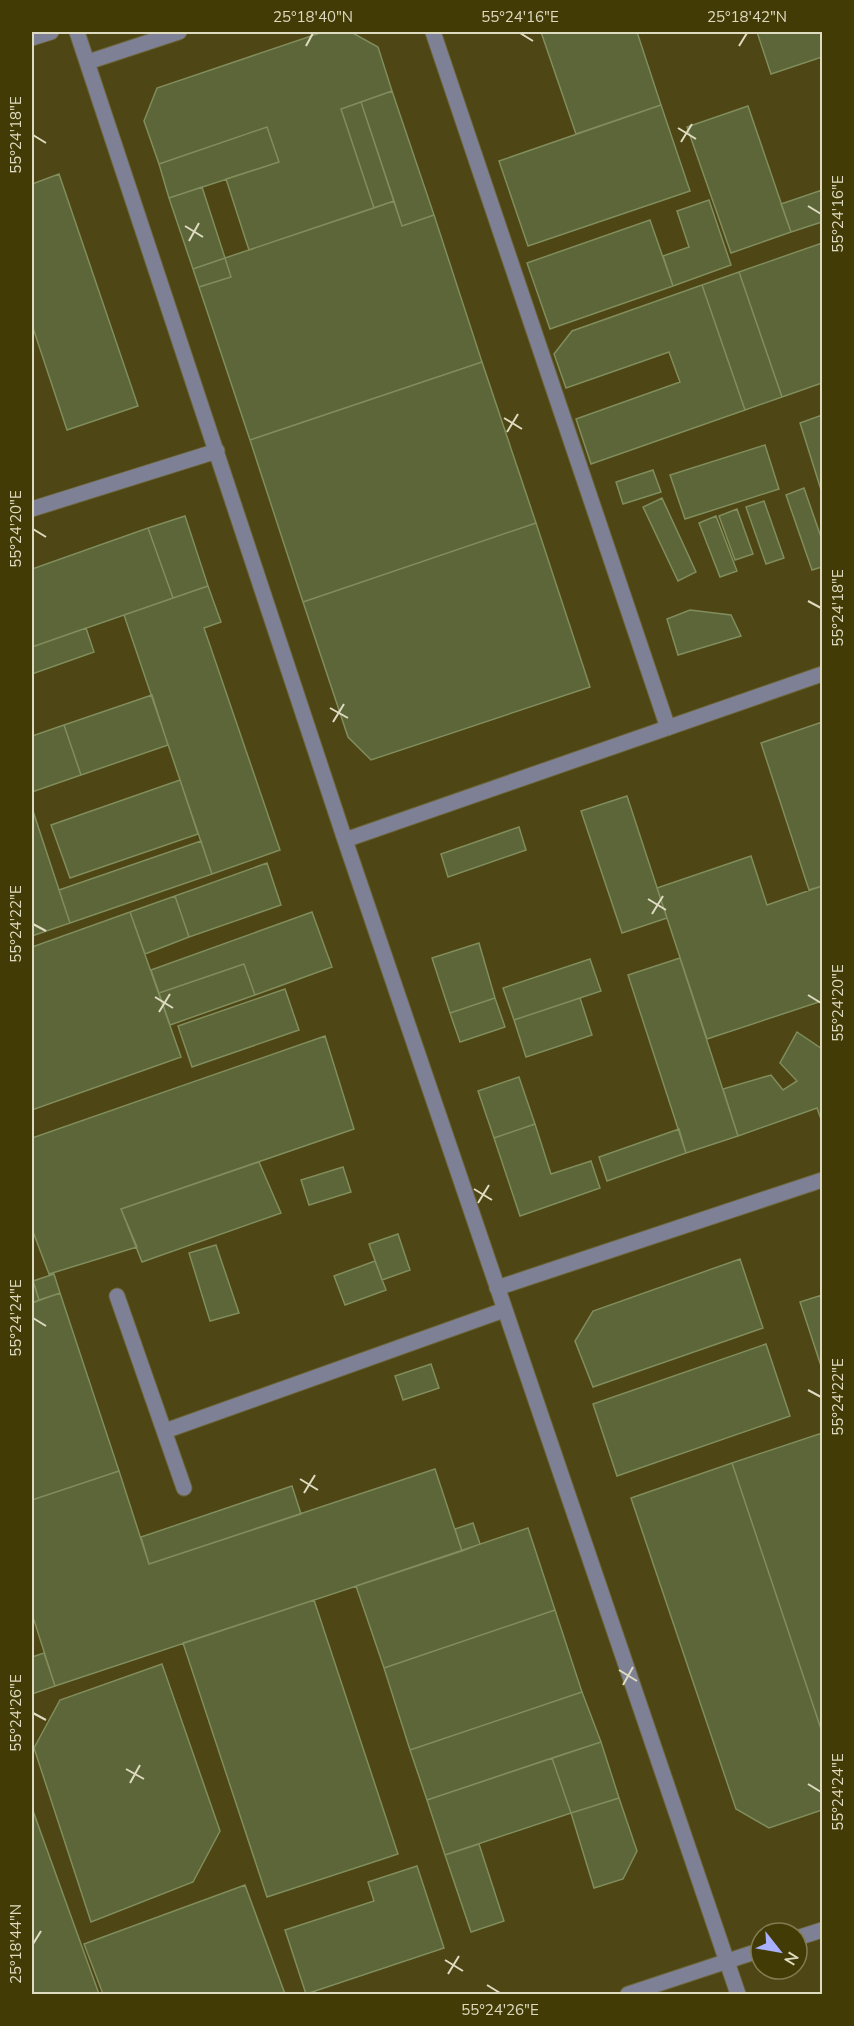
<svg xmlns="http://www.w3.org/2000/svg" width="854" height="2026" viewBox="0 0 854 2026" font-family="Mulish,sans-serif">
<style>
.building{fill:#5c6638;stroke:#818d5d;stroke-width:1.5}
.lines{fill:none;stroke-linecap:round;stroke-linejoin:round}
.minor-casing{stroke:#6b6437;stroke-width:17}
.minor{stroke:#7e8095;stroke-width:15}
.ticks{fill:none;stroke:#dfdbc1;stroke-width:2}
.neatline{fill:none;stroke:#dfdbc1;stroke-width:2}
.ticks-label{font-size:15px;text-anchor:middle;fill:#dfdbc1}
</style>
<rect width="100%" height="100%" fill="#4e4614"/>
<path class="building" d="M323,32h28l27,15 14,44 -51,18 33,99 -125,42 -23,-71 53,-17 -12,-35 -108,37 -15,-43 13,-33z
M541,32h96l24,73 -85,29z
M757,32h65v25l-51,17z
M392,91l42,124 -32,11 -41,-124z
M361,102l33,99 -20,7 -33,-99z
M661,105l29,86 -162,55 -29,-85z
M748,106l43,126 -60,21 -44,-126z
M267,127l12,35 -110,36 -10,-34z
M59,174l79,232 -71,24 -35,-105v-141z
M202,187l23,71 -32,11 -24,-71z
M822,190v32l-31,10 -10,-28z
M709,200l22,65 -58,21 -10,-30 26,-9 -12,-36z
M394,201l8,25 32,-11 48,147 -232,78 -51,-153 32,-10 -6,-19z
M650,220l23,66 -123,43 -23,-66z
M822,243v140l-40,14 -43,-125z
M225,258l6,19 -32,10 -6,-18z
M739,272l43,125 -37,13 -43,-125z
M702,285l43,125 -154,54 -15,-45 104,-37 -11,-30 -103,36 -12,-34 18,-23z
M482,362l54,161 -233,79 -53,-162z
M822,415v78l-22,-70z
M765,445l14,44 -94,30 -15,-44z
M653,470l8,22 -38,12 -7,-22z
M804,488l18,52v27l-10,3 -26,-75z
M662,498l34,74 -18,9 -35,-74z
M764,501l20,57 -18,6 -20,-57z
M737,509l16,45 -18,6 -16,-44z
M185,516l23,70 -35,12 -25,-70z
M716,516l21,55 -17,6 -21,-54z
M536,523l54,164 -219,73 -23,-23 -45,-135z
M148,528l25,70 -141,49v-78z
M208,586l13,36 -17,6 76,222 -68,24 -88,-259z
M690,610l41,5 10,21 -63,19 -11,-36z
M86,628l8,24 -62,22v-27z
M152,695l16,50 -87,30 -17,-50z
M822,722v164l-13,4 -48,-147z
M64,725l17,50 -49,17v-56z
M180,780l18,54 -128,44 -19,-53z
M627,796l40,122 -45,15 -41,-122z
M32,808l38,115 -38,13z
M519,827l7,23 -78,27 -7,-23z
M201,841l11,33 -142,49 -11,-33z
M751,856l16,49 55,-19v115l-115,38 -50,-151z
M267,863l14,42 -92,32 -14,-41z
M175,896l14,41 -44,17 -15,-42z
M130,912l51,145 -149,53v-163z
M312,912l20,55 -77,28 -11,-31 -85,29 -8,-23z
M479,943l16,55 -45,15 -18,-55z
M680,958l58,178 -52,17 -58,-178z
M590,959l11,32 -87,29 -11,-32z
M244,964l11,31 -85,30 -11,-32z
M285,989l14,41 -107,37 -14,-41z
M495,998l10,29 -45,15 -10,-29z
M580,998l12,37 -66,22 -12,-37z
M797,1032l25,17v73l-5,-14 -79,28 -15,-47 48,-14 12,15 14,-9 -17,-18z
M325,1036l29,93 -233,80 16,38 -88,27 -17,-45v-91z
M519,1077l16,47 -41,14 -16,-47z
M535,1124l16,50 40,-13 9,27 -80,28 -26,-78z
M679,1129l7,24 -79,28 -8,-24z
M259,1162l22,51 -139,49 -21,-53z
M343,1167l8,25 -42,13 -8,-25z
M398,1234l12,36 -28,10 -13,-36z
M216,1245l23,68 -29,8 -21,-68z
M740,1259l23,69 -170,59 -18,-46 18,-30z
M375,1261l11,29 -41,15 -11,-29z
M54,1274l6,19 -21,7 -6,-19z
M32,1277l7,23 -7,3z
M60,1293l59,178 -87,29v-197z
M822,1295v74l-22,-67z
M766,1344l24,72 -173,60 -24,-72z
M431,1364l8,24 -36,12 -8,-24z
M822,1433v299l-90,-269z
M732,1463l90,269v78l-53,18 -33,-19 -105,-311z
M435,1469l27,82 -407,135 -23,-72v-114l87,-29 30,93z
M292,1486l9,28 -152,50 -8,-27z
M473,1523l7,21 -18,7 -7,-22z
M528,1528l27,82 -171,58 -28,-82z
M314,1600l84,254 -131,43 -84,-254z
M555,1610l27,82 -172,58 -26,-82z
M44,1653l11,33 -23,8v-37z
M162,1664l58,167 -27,51 -102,40 -57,-174 26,-48z
M582,1692l19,50 -174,58 -17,-50z
M601,1742l18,56 -48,15 -19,-55z
M552,1758l19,55 -126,42 -18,-55z
M619,1798l18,53 -14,28 -29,9 -23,-75z
M32,1808l67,186h-67z
M479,1844l25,77 -33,11 -26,-77z
M417,1866l27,82 -138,46 -21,-64 89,-29 -6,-19z
M245,1885l40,109h-182l-19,-50z"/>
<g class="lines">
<defs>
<path id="minor" d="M77,32l268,808 393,1154
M433,32l235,696
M32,38l19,-6
M88,62l91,-30
M32,509l185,-58
M345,840l477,-166
M497,1288l325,-108
M117,1296l67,192
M165,1431l339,-121
M797,1938l25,-8
M628,1994l133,-44"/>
</defs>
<use href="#minor" class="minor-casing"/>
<use href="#minor" class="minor"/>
</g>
<path class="ticks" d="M520,33l13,8M306,46l7,-13M739,46l8,-13M678,128l18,11M33,135l13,8M681,142l11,-18M808,206l13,8M185,226l18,11M189,241l10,-18M504,418l18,11M507,432l11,-18M33,529l13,8M808,601l13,7M330,708l18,10M333,722l11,-18M648,899l18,11M652,914l11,-18M33,924l13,7M808,995l13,8M155,997l18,11M159,1012l11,-18M474,1189l18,11M478,1203l11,-18M33,1318l13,8M808,1390l13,7M300,1479l18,11M304,1493l11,-18M619,1670l18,11M623,1685l10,-18M33,1713l13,7M126,1769l18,10M130,1783l10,-18M808,1784l13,8M33,1944l8,-13M445,1960l18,11M448,1974l11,-18M487,1985l13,8"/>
<rect width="854" height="2026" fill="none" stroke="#433b06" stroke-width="66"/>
<g transform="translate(779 1951) rotate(121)"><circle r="28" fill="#433b06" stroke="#817b51" stroke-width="1.5"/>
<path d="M0-4.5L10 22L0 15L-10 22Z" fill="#a9b0fc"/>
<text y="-9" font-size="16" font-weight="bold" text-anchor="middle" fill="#dfdbc1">N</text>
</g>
<rect x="33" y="33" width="788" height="1960" class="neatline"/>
<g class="ticks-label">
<text x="313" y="22">25°18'40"N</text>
<text x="520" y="22">55°24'16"E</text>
<text x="747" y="22">25°18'42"N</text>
<text transform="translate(16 135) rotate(-90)" y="5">55°24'18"E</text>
<text transform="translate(838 214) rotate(-90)" y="5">55°24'16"E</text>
<text transform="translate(16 529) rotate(-90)" y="5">55°24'20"E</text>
<text transform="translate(838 608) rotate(-90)" y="5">55°24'18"E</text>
<text transform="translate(16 924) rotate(-90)" y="5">55°24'22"E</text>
<text transform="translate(838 1003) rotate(-90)" y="5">55°24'20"E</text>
<text transform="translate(16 1318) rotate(-90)" y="5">55°24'24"E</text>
<text transform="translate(838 1397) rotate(-90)" y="5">55°24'22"E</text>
<text transform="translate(16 1713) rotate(-90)" y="5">55°24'26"E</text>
<text transform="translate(838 1792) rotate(-90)" y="5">55°24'24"E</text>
<text transform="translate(16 1944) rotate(-90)" y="5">25°18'44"N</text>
<text x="500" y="2015">55°24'26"E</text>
</g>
</svg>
